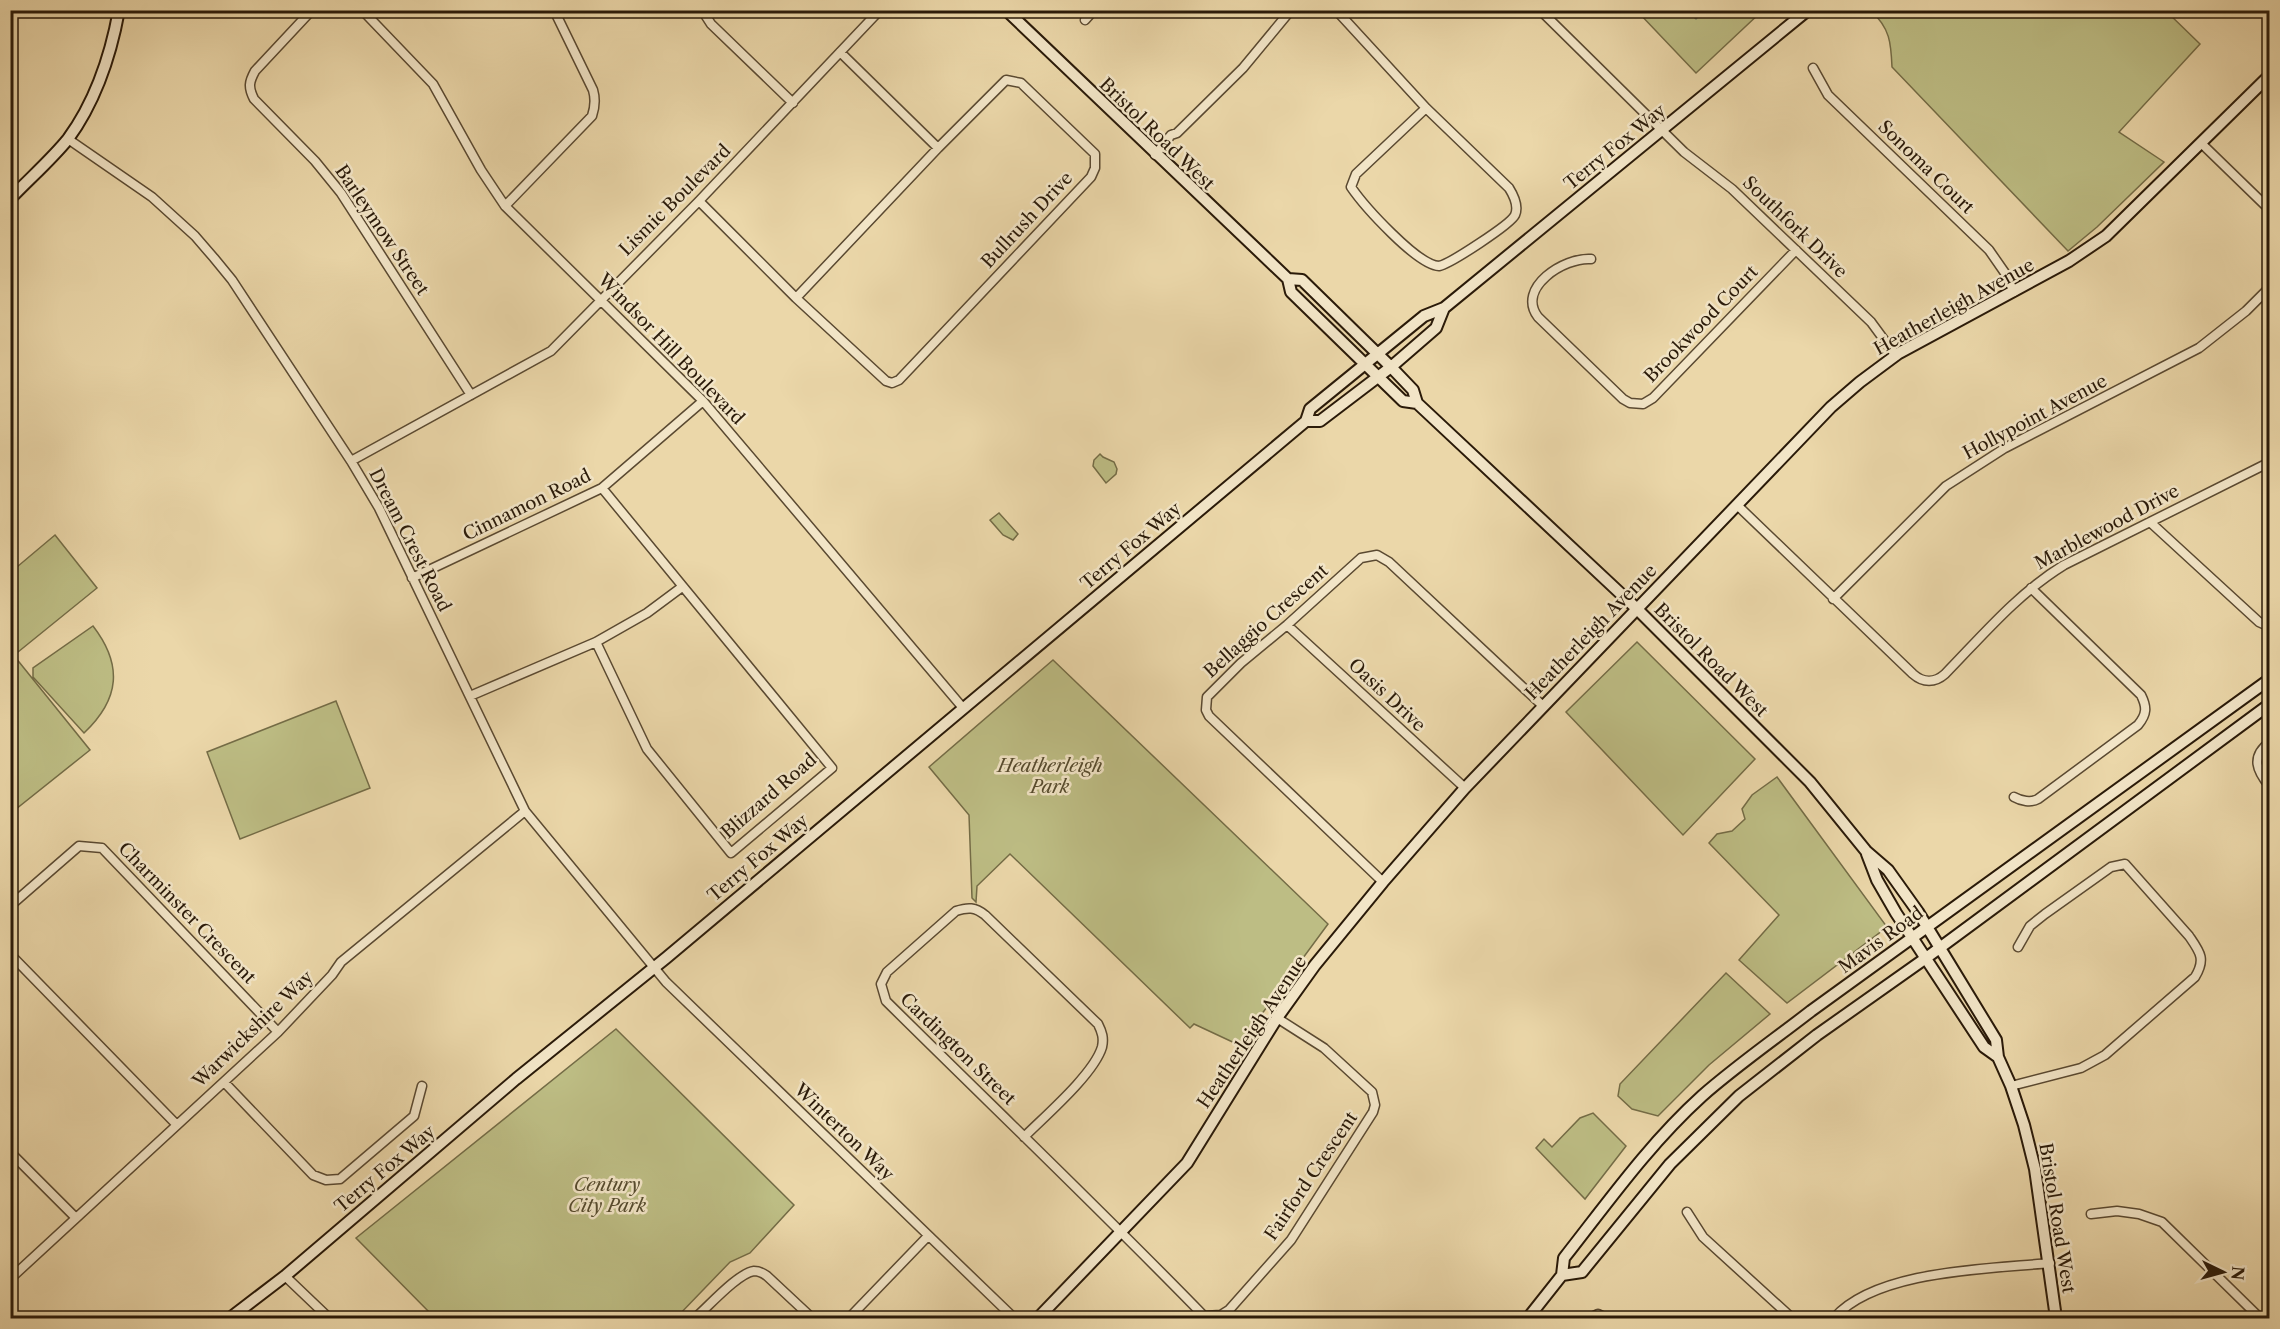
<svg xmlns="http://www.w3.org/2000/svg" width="2280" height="1329" viewBox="0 0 2280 1329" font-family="'Libre Caslon Text',serif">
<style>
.green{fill:#bdbd84;stroke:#746c46;stroke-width:1.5}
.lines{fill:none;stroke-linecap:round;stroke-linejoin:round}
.stream{stroke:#6c7a68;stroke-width:3}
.street-casing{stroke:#5a4931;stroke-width:11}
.secondary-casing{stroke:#2a1a09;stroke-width:14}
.street{stroke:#f2e5c7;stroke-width:8}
.secondary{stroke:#f2e5c7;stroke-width:10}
.labels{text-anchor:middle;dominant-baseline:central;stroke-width:5;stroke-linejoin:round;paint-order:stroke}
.street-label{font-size:18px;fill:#2a1a09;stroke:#f2e5c7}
.park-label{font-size:18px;font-style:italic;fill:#564b2e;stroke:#f2e5c7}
</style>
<rect width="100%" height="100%" fill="#ebd7a9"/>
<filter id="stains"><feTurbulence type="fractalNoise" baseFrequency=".00333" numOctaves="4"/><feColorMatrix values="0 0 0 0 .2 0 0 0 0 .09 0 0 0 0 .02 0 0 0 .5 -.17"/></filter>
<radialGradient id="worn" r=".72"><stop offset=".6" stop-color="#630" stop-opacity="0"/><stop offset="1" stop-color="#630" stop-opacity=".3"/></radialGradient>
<path class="green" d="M1637,11h125l-66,62z
M1871,11h295l34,33 -81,88 45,30 -67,65 -29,24 -176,-184c-1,-24 -2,-39 -21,-56z
M1100,454l3,3 11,5 3,7 -1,5 -10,9 -13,-17 1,-6z
M999,513l19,21 -5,6 -10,-5 -13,-15z
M55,535l42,53 -79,64 -7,-9v-71z
M93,626c30,39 27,73 -9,107l-51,-56v-9z
M1637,642l118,117 -72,76 -117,-123z
M11,652l79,98 -79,63h-1z
M1053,660l275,264 -89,121 -45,-21 -4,4 -180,-174 -33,32 -1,16 -4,-4 -3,-83 -40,-48z
M336,701l34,87 -130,51 -33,-87z
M1777,777l110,150 -100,76 -48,-43 40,-45 -70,-72 8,-9 15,-3 13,-12 -3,-10 10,-14z
M1726,973l44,41 -61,51 -51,51 -26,-7 -14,-13 2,-12z
M616,1029l178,176 -44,48 -20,9 -54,56h-241l-79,-80z
M1593,1113l33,33 -41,53 -49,-51 8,-9 8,8 28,-29z"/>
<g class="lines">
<path class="stream" d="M1689,10l7,8"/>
<defs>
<path id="street" d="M312,10l-57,61c-6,11 -7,16 -1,28l61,62 26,32 130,202
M362,10l71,74 48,86 24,36 198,195 260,307
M702,10l9,14 82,79
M1336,10l90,98
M1540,10l144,142 48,37 139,133 25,34
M1085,20l9,-10
M840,52l98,96
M1813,68l15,27 161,155 16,23 9,19
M1426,108l83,80c5,8 10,18 6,27 -4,9 -65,49 -76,51 -22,-1 -75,-60 -88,-79l5,-13z
M68,139l84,58 43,39 19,22 18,22 119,181 28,47 146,303 141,171 348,336
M2201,143l69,67
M1155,155l16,-20 6,-2 66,-65 48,-58
M699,201l97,97 90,83 6,2 7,-3 192,-203 4,-9v-14l-74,-71 -15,-3 -68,68 -142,150
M505,206l87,-90c3,-9 4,-16 1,-26l-39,-80
M1591,259c-27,-2 -75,29 -53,58l85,82 7,4 13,1 10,-6 143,-148
M351,461l200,-110 148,-150 181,-191
M1737,505l176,169c10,9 22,9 32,0 38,-39 72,-80 119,-109l206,-103
M2150,522l109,100 11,5
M412,578l190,-90 101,-87
M1833,599l113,-113 59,-38 194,-100 47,-37 24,-24
M1287,625l178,163
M596,642l51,107 84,104 101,-85 -230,-280
M470,696l126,-54 51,-29 35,-26
M2270,742c-20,15 -13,29 0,45
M2014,797c7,4 17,6 24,2l100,-74c9,-11 9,-18 3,-30l-110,-107
M1383,882l-174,-166 -3,-6 1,-13 34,-34 46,-38 74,-67 16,-3 12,7 154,144
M10,906l69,-60 23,2 176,184
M10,954l166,170
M224,1082l89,93 13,5 14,-1 74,-63 8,-30
M2011,1086l70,-18 24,-13 90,-78c11,-18 5,-25 -6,-41l-64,-72 -14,3 -66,47 -15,12 -12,21
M1024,1137c21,-21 70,-63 78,-90 2,-9 0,-15 -4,-23l-113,-109c-10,-8 -17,-8 -29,-4l-69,61 -6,12 5,17c106,105 214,208 318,315l17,-1 8,-5 62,-70 82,-128 2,-7 -3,-13 -48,-44 -47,-30
M10,1152l66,66
M1687,1212l16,25 89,81
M2091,1214l26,-3 22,3 23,8 98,96
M285,1276l44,42
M10,1279l268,-247 54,-57 9,-13 184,-151
M695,1318c13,-11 43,-45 59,-47 5,0 9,2 13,5l45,42
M849,1318l79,-82
M1590,1318l8,-4 8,4
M1834,1318c42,-48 155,-49 216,-55"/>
<path id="secondary" d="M1006,10l282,269 3,13 112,109 14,2
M2264,10l6,6
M10,199c19,-20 41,-39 58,-60 27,-37 43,-85 51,-129
M1288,279l14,1 89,87 22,23 4,13 219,205 174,174 56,69 22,19 30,42 78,128 2,17 13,29 13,39 11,44 21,149
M1306,421h14l71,-54 45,-39 8,-20
M1867,854l10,26 19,33 88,134 14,10
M1562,1275l20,-3 88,-108 69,-68 78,-61 109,-77 344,-254
M230,1318l55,-42 231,-197 150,-121 640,-537 4,-12 114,-93 20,-8 364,-298
M1038,1318l149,-155 90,-145 38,-53 68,-83 82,-94 366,-381 29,-25 39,-29 170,-92 37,-25 164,-161
M1528,1318l34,-43 2,-17c44,-56 85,-114 138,-162 34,-30 73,-57 109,-85l459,-332"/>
</defs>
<use href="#street" class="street-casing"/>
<use href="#secondary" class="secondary-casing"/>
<use href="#street" class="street"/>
<use href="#secondary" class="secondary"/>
</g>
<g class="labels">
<g class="street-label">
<text transform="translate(1157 134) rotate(44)">Bristol Road West</text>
<text transform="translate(1615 147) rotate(-39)">Terry Fox Way</text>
<text transform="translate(1926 167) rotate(44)">Sonoma Court</text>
<text transform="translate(675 200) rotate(-45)">Lismic Boulevard</text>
<text transform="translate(1027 220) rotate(-47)">Bullrush Drive</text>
<text transform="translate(1795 227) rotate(44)">Southfork Drive</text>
<text transform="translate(382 230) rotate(56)">Barleymow Street</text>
<text transform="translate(1954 307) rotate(-29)">Heatherleigh Avenue</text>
<text transform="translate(1701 324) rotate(-46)">Brookwood Court</text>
<text transform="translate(671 349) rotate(46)">Windsor Hill Boulevard</text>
<text transform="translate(2035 417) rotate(-28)">Hollypoint Avenue</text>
<text transform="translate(527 505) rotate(-26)">Cinnamon Road</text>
<text transform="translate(2107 527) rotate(-28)">Marblewood Drive</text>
<text transform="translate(410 540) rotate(63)">Dream Crest Road</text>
<text transform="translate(1131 546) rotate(-40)">Terry Fox Way</text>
<text transform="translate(1266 621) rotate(-42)">Bellaggio Crescent</text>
<text transform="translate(1591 632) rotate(-46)">Heatherleigh Avenue</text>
<text transform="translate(1711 660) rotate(45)">Bristol Road West</text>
<text transform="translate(1387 695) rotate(43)">Oasis Drive</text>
<text transform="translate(769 796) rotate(-41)">Blizzard Road</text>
<text transform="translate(758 858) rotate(-40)">Terry Fox Way</text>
<text transform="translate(187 913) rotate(46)">Charminster Crescent</text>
<text transform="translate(1881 940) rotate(-36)">Mavis Road</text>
<text transform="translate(253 1029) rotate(-44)">Warwickshire Way</text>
<text transform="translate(1252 1032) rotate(-56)">Heatherleigh Avenue</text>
<text transform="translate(958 1049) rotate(44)">Cardington Street</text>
<text transform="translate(844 1132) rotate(44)">Winterton Way</text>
<text transform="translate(385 1169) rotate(-40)">Terry Fox Way</text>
<text transform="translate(1311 1176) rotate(-56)">Fairford Crescent</text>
<text transform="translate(2057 1218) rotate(81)">Bristol Road West</text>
</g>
<g class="park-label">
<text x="1050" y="766">Heatherleigh<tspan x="1050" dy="21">Park</tspan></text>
<text x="607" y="1185">Century<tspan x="607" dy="21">City Park</tspan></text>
</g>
</g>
<rect width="2280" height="1329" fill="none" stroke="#ebd7a9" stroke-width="36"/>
<rect x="12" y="12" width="2256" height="1305" fill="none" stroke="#2a1a09" stroke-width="3"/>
<rect x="18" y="18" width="2244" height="1293" fill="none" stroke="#2a1a09" stroke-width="1.5"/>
<g transform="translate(2223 1272) rotate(95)" stroke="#f2e5c7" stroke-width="4.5" paint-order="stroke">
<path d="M0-4.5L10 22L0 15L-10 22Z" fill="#2a1a09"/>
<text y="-9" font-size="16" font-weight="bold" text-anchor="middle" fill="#2a1a09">N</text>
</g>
<rect width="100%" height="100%" filter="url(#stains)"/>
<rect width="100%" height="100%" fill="url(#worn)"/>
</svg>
